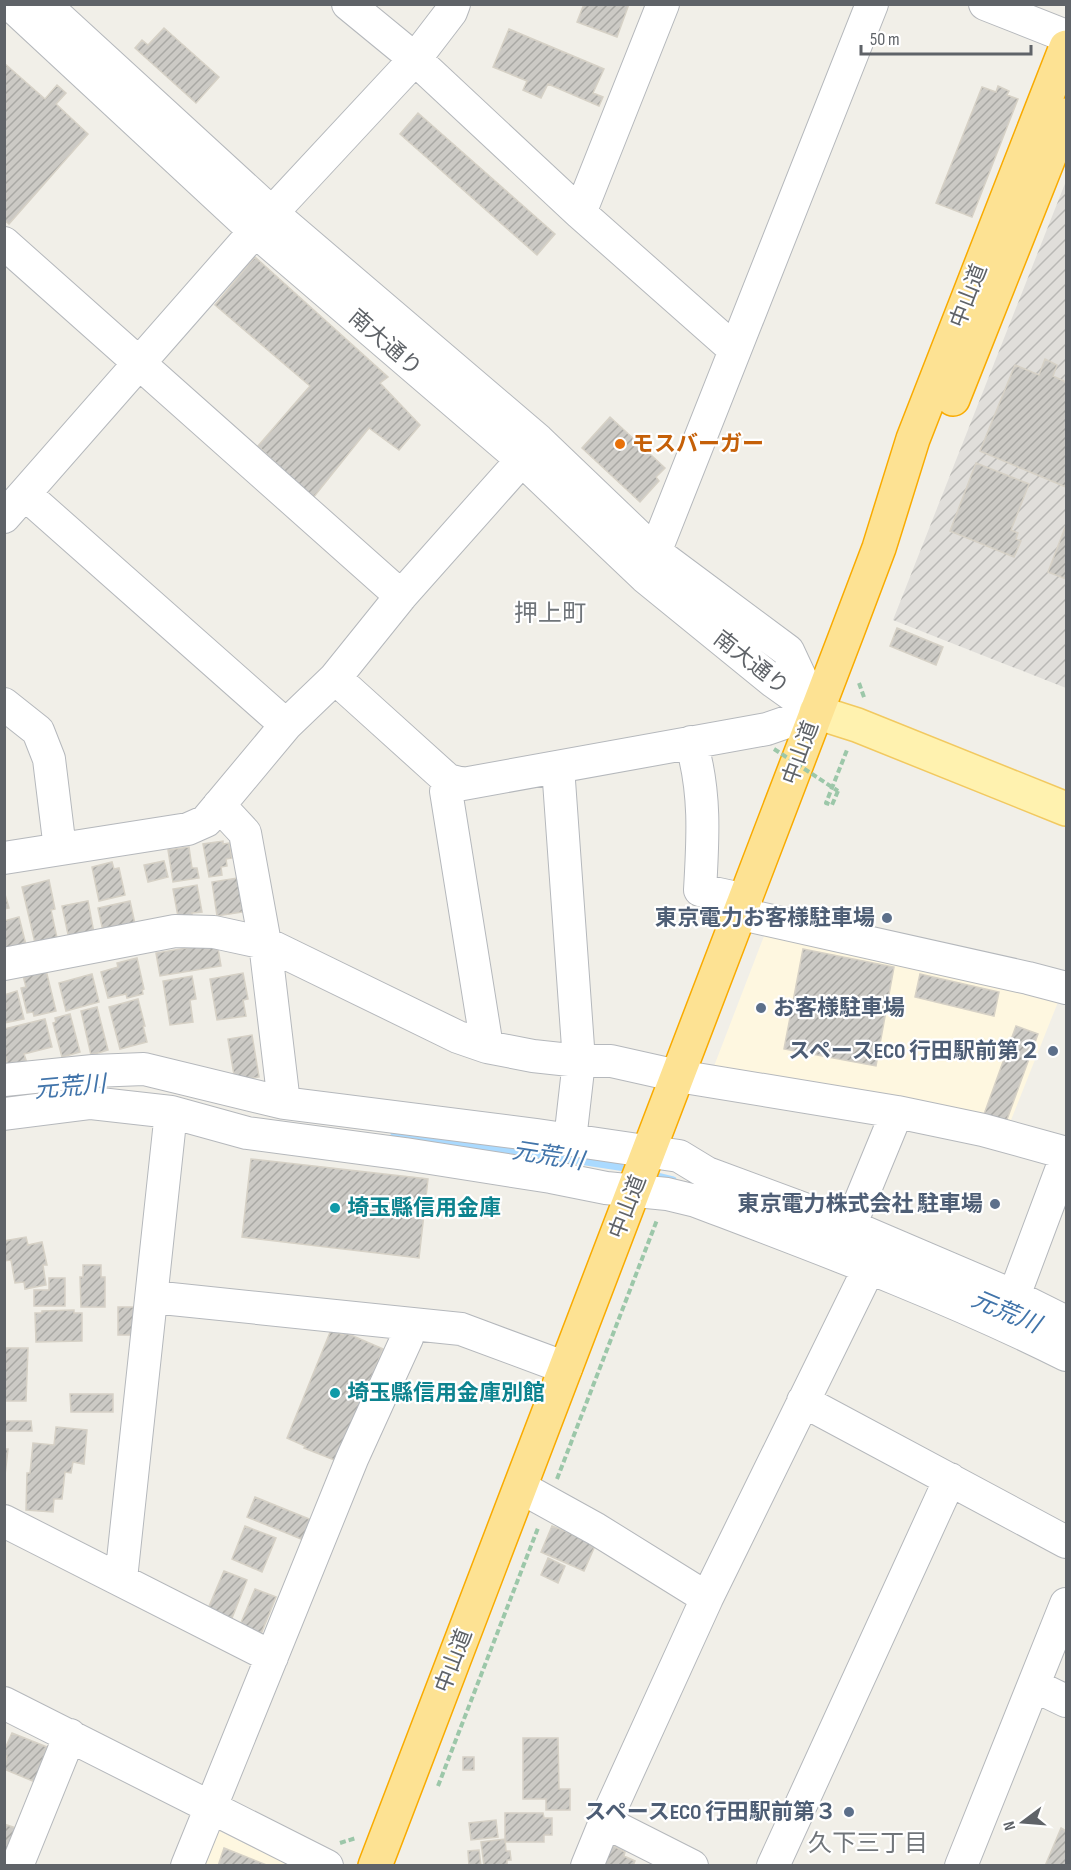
<svg xmlns="http://www.w3.org/2000/svg" width="1071" height="1870" viewBox="0 0 1071 1870" font-family="'Sofia Sans Condensed','Noto Sans JP',sans-serif">
<style>
.commercial{fill:#fef7e0}
.industrial{fill:url(#industrial-furrows)}
.lines{fill:none;stroke-linecap:round;stroke-linejoin:round}
.stream{stroke:#aadaff;stroke-width:7}
.building{fill:url(#building-hatch);stroke:#d6d1c6;stroke-width:1.5}
.minor-casing{stroke:#b5b8bc;stroke-width:34}
.major-casing{stroke:#f2c960;stroke-width:36}
.highway-casing{stroke:#f9ab00;stroke-width:36}
.path{stroke:#9cc7a9;stroke-width:4;stroke-dasharray:6 3;stroke-linecap:butt}
.minor{stroke:#fff;stroke-width:32}
.major{stroke:#fff2af;stroke-width:33}
.highway{stroke:#fde293;stroke-width:33}
.path-bridge{stroke:#9cc7a9;stroke-width:4;stroke-dasharray:6 3;stroke-linecap:butt}
.food-dot{fill:#e8710a;stroke:#fff;stroke-width:2}
.service-dot{fill:#5c6f8a;stroke:#fff;stroke-width:2}
.culture-dot{fill:#0f9aa8;stroke:#fff;stroke-width:2}
.labels{text-anchor:middle;dominant-baseline:central;stroke-width:4.5;stroke-linejoin:round;paint-order:stroke}
.street-label{font-size:22px;fill:#5f6368;stroke:#fff}
.food-label{font-size:22px;font-weight:bold;fill:#c56008;stroke:#fff;text-anchor:start}
.service-label{font-size:22px;font-weight:bold;fill:#4e5e75;stroke:#fff;text-anchor:end}
.culture-label{font-size:22px;font-weight:bold;fill:#0d838f;stroke:#fff;text-anchor:start}
.neighbourhood-label{font-size:24px;fill:#70757a;stroke:#fff}
.water-label{font-size:24px;font-style:italic;fill:#4174aa;stroke:#fff}
</style>
<defs>
<pattern id="industrial-furrows" width="10" height="10" patternUnits="userSpaceOnUse" patternTransform="scale(1.5)"><rect width="10" height="10" fill="#e0deda"/><path d="M-1 1l2-2M0 10L10 0M9 11l2-2" fill="none" stroke="#b9b8b5"/></pattern>
<pattern id="building-hatch" width="6" height="6" patternUnits="userSpaceOnUse" patternTransform="scale(1.5)"><rect width="6" height="6" fill="#cccac5"/><path d="M-1 1l2-2M0 6l6-6M5 7l2-2" fill="none" stroke="#a9a8a4"/></pattern>
</defs>
<rect width="100%" height="100%" fill="#f1efe8"/>
<path class="commercial" d="M764,936l263,51 33,10 -53,133 -296,-56z
M219,1831l70,34 -91,1 13,-33z"/>
<path class="industrial" d="M1066,181v507l-173,-68z"/>
<g class="lines">
<path class="stream" d="M394,1133l238,36
M649,1174l24,6"/>
</g>
<path class="building" d="M584,4h45l-12,33 -40,-15z
M164,28l55,49 -23,26 -61,-55 7,-8 6,5z
M509,29l95,40 -11,24 10,4 -4,9 -51,-22 -7,14 -18,-8 4,-9 -34,-14z
M4,63l41,36 12,-14 9,8 -10,11 32,30 -79,90 -5,-4z
M998,86l11,5 -2,4 11,4 -46,118 -36,-14 46,-116 14,5z
M418,113l137,121 -18,21 -137,-121z
M255,257l133,120 -8,6 40,42 -21,25 -30,-22 -56,70 -55,-52 52,-60 -95,-81z
M1045,359l12,6 -4,11 13,6v105l-86,-36 35,-86 24,10z
M610,417l55,51 -9,9 3,4 -19,21 -58,-54z
M976,463l53,21 -18,46 7,3 -2,6 5,2 -7,16 -64,-26z
M1066,525v54l-18,-7z
M897,628l46,19 -7,18 -46,-19z
M223,841v3l6,-1 3,15 -6,1 1,7 -6,1 1,8 -13,2 -6,-33z
M189,847l3,21h5l2,10 -26,4 -5,-32z
M164,861l4,16 -20,5 -4,-17z
M112,862l2,7 5,-1 6,27 -26,6 -7,-34z
M237,878l6,34 -26,4 -5,-34z
M49,880l6,29 -4,1 6,28 -22,5 -13,-56z
M197,885l5,27 -10,1 1,6 -14,3 -6,-33z
M4,891l5,17 -5,1z
M88,901l6,32 -25,6 -7,-33z
M130,901l5,23 -32,7 -5,-23z
M19,917l8,32 -23,6v-34z
M217,943l4,23 -61,10 -4,-23z
M803,949l91,18 -18,99 -92,-17z
M137,958l7,31 -2,1 1,4 -16,4 -1,-4 -18,4 -7,-26 17,-5 -1,-4z
M45,966l11,45 -22,5 -1,-4 -6,1 -6,-25 5,-1 -4,-15z
M243,973l5,26 -5,1 3,16 -29,4 -7,-41z
M92,974l7,28 -33,9 -7,-28z
M920,974l79,18 -5,24 -79,-19z
M192,976l4,23 -6,1 3,22 -23,3 -7,-44z
M17,991l7,28 -20,4v-28z
M138,999l7,27h-2l4,16 -27,7 -11,-42z
M97,1007l11,43 -17,5 -10,-44z
M70,1014l10,38 -18,5 -9,-34 3,-1 -1,-4z
M45,1019l7,28 -28,7 3,9 -18,5 -5,-17v-22z
M1016,1026l22,8 -33,91 -22,-8z
M252,1035l7,42 -24,4 -7,-42z
M251,1159l177,20 -9,79 -177,-21z
M26,1237l2,8 14,-3 5,23h-4l3,20 -21,4 -1,-7 -9,1 -4,-23 -7,1v-20z
M83,1265h18v12h4v30h-24l-1,-30h3z
M49,1278h16v28h-31v-16h15z
M118,1307h16l1,28h-17z
M74,1310v3h8v28l-46,1 -1,-29h7v-2z
M331,1330l12,5 1,-3 39,17 -46,112 -33,-13 1,-2 -18,-8z
M4,1348h24l-2,53h-22z
M70,1394h43v18h-42z
M4,1421h27l1,10h-28z
M56,1427l31,3 -3,34 -11,-2 -2,11 -6,-1 -3,27h-8l-1,13 -27,-2 1,-37h3l3,-30 21,2z
M4,1449h4l-4,35z
M255,1497l59,24 -8,20 -59,-24z
M245,1526l31,12 -14,34 -30,-13z
M552,1526l23,9 2,-5 21,9 -14,32 -43,-19z
M548,1558l17,8 -7,17 -17,-8z
M224,1571l23,9 -15,38 -25,-7z
M255,1589l21,8 -15,37 -21,-9z
M12,1733l35,14 -12,35 -31,-13 3,-13 -3,-1v-4z
M523,1738h35l1,51h11v21h-24v-11h-23z
M463,1757h11v13h-11z
M505,1813h38l1,5h8v17h-8v7h-39z
M496,1820l2,17 -27,3 -2,-17z
M4,1824l12,4 -12,29z
M1061,1828l5,3v35h-21z
M505,1839l1,12h4l1,9h-4v6h-23l-3,-24z
M608,1843l17,9 -1,4 11,5 -2,5h-35z
M224,1848l45,18h-51z
M479,1850l2,16h-12l-1,-15z"/>
<g class="lines">
<defs>
<path id="minor" d="M10,4l237,220 275,236 123,117 129,105 42,30
M44,4l228,209 266,227 117,112 133,99 28,60
M348,4l67,55 165,154 155,137
M985,4l81,32
M580,213l83,-209
M4,243l397,353
M25,494l261,231
M4,517l251,-286 160,-172 36,-47 3,-8
M648,570l224,-566
M335,678l113,102 15,4 304,-55 49,-17
M4,704l34,27 11,28 11,90
M691,742c15,50 12,97 9,148l46,10
M558,767l21,294 -9,79
M451,781l-5,10 41,256
M219,805l26,28 20,110 19,160 253,32 142,21 28,17 143,53 164,70 52,26
M4,858l184,-29 18,-8 80,-96 49,-47 66,-82 135,-152
M741,914l287,64 38,10
M4,964l171,-33 39,1 51,11 193,94 29,10 46,9 46,5h32l67,15 219,36 86,18 83,23
M4,1080l89,-9 51,-2 140,34
M4,1114l87,-11 80,9 76,21 158,21 146,23 55,11 61,6 29,7c126,48 250,94 370,154
M850,1226l47,-114
M1014,1296l52,-139
M152,1297l309,32 105,39
M803,1401l263,141
M520,1487l76,42 111,69
M4,1521l268,136
M121,1579l50,-467
M1035,1686l31,15
M4,1703l323,163
M605,1822l87,44
M17,1866l53,-131
M187,1866l165,-407 55,-121 3,-14
M587,1866l18,-44 102,-224 163,-332
M773,1866l177,-387
M961,1866l105,-262"/>
<path id="major" d="M816,712l41,13 209,84"/>
<path id="highway" d="M953,399l113,-284
M375,1866l473,-1236 31,-82 34,-109 153,-392"/>
</defs>
<use href="#minor" class="minor-casing"/>
<use href="#major" class="major-casing"/>
<use href="#highway" class="highway-casing"/>
<path class="path" d="M859,683l6,17
M838,791l-6,14 -6,-2 21,-53
M557,1479l100,-259
M438,1786l100,-258
M340,1843l16,-5"/>
<use href="#minor" class="minor"/>
<use href="#major" class="major"/>
<use href="#highway" class="highway"/>
<path class="path-bridge" d="M774,749l64,42"/>
</g>
<circle class="food-dot" cx="620" cy="444" r="6"/>
<g class="service-dot">
<circle cx="887" cy="918" r="6"/>
<circle cx="761" cy="1008" r="6"/>
<circle cx="1053" cy="1051" r="6"/>
<circle cx="995" cy="1204" r="6"/>
<circle cx="849" cy="1812" r="6"/>
</g>
<g class="culture-dot">
<circle cx="335" cy="1208" r="6"/>
<circle cx="335" cy="1393" r="6"/>
</g>
<g class="labels">
<g class="street-label">
<text transform="translate(969 296) rotate(-69)">中山道</text>
<text transform="translate(385 343) rotate(41)">南大通り</text>
<text transform="translate(751 663) rotate(38)">南大通り</text>
<text transform="translate(801 753) rotate(-70)">中山道</text>
<text transform="translate(628 1207) rotate(-69)">中山道</text>
<text transform="translate(454 1661) rotate(-69)">中山道</text>
</g>
<g class="food-label">
<text x="632" y="444">モスバーガー</text>
</g>
<g class="service-label">
<text x="875" y="918">東京電力お客様駐車場</text>
<text x="773" y="1008" text-anchor="start">お客様駐車場</text>
<text x="1041" y="1051">スペースECO 行田駅前第２</text>
<text x="983" y="1204">東京電力株式会社 駐車場</text>
<text x="837" y="1812">スペースECO 行田駅前第３</text>
</g>
<g class="culture-label">
<text x="347" y="1208">埼玉縣信用金庫</text>
<text x="347" y="1393">埼玉縣信用金庫別館</text>
</g>
<g class="neighbourhood-label">
<text x="550" y="613">押上町</text>
<text x="868" y="1843">久下三丁目</text>
</g>
<g class="water-label">
<text transform="translate(70 1087) rotate(-5)">元荒川</text>
<text transform="translate(548 1156) rotate(9)">元荒川</text>
<text transform="translate(1006 1312) rotate(23)">元荒川</text>
</g>
</g>
<rect width="1071" height="1870" fill="none" stroke="#5f6368" stroke-width="12"/>
<g transform="translate(1023 1822) rotate(254)" stroke="#ffffff" stroke-width="4.5" paint-order="stroke">
<path d="M0-4.5L10 22L0 15L-10 22Z" fill="#5f6368"/>
<text y="-9" font-size="16" font-weight="bold" text-anchor="middle" fill="#5f6368">N</text>
</g>
<path d="M861 45v9h170v-9" fill="none" stroke="#5f6368" stroke-width="3"/>
<text x="870" y="45" font-size="18" fill="#5f6368" stroke="#ffffff" stroke-width="4.5" paint-order="stroke">50 m</text>
</svg>
